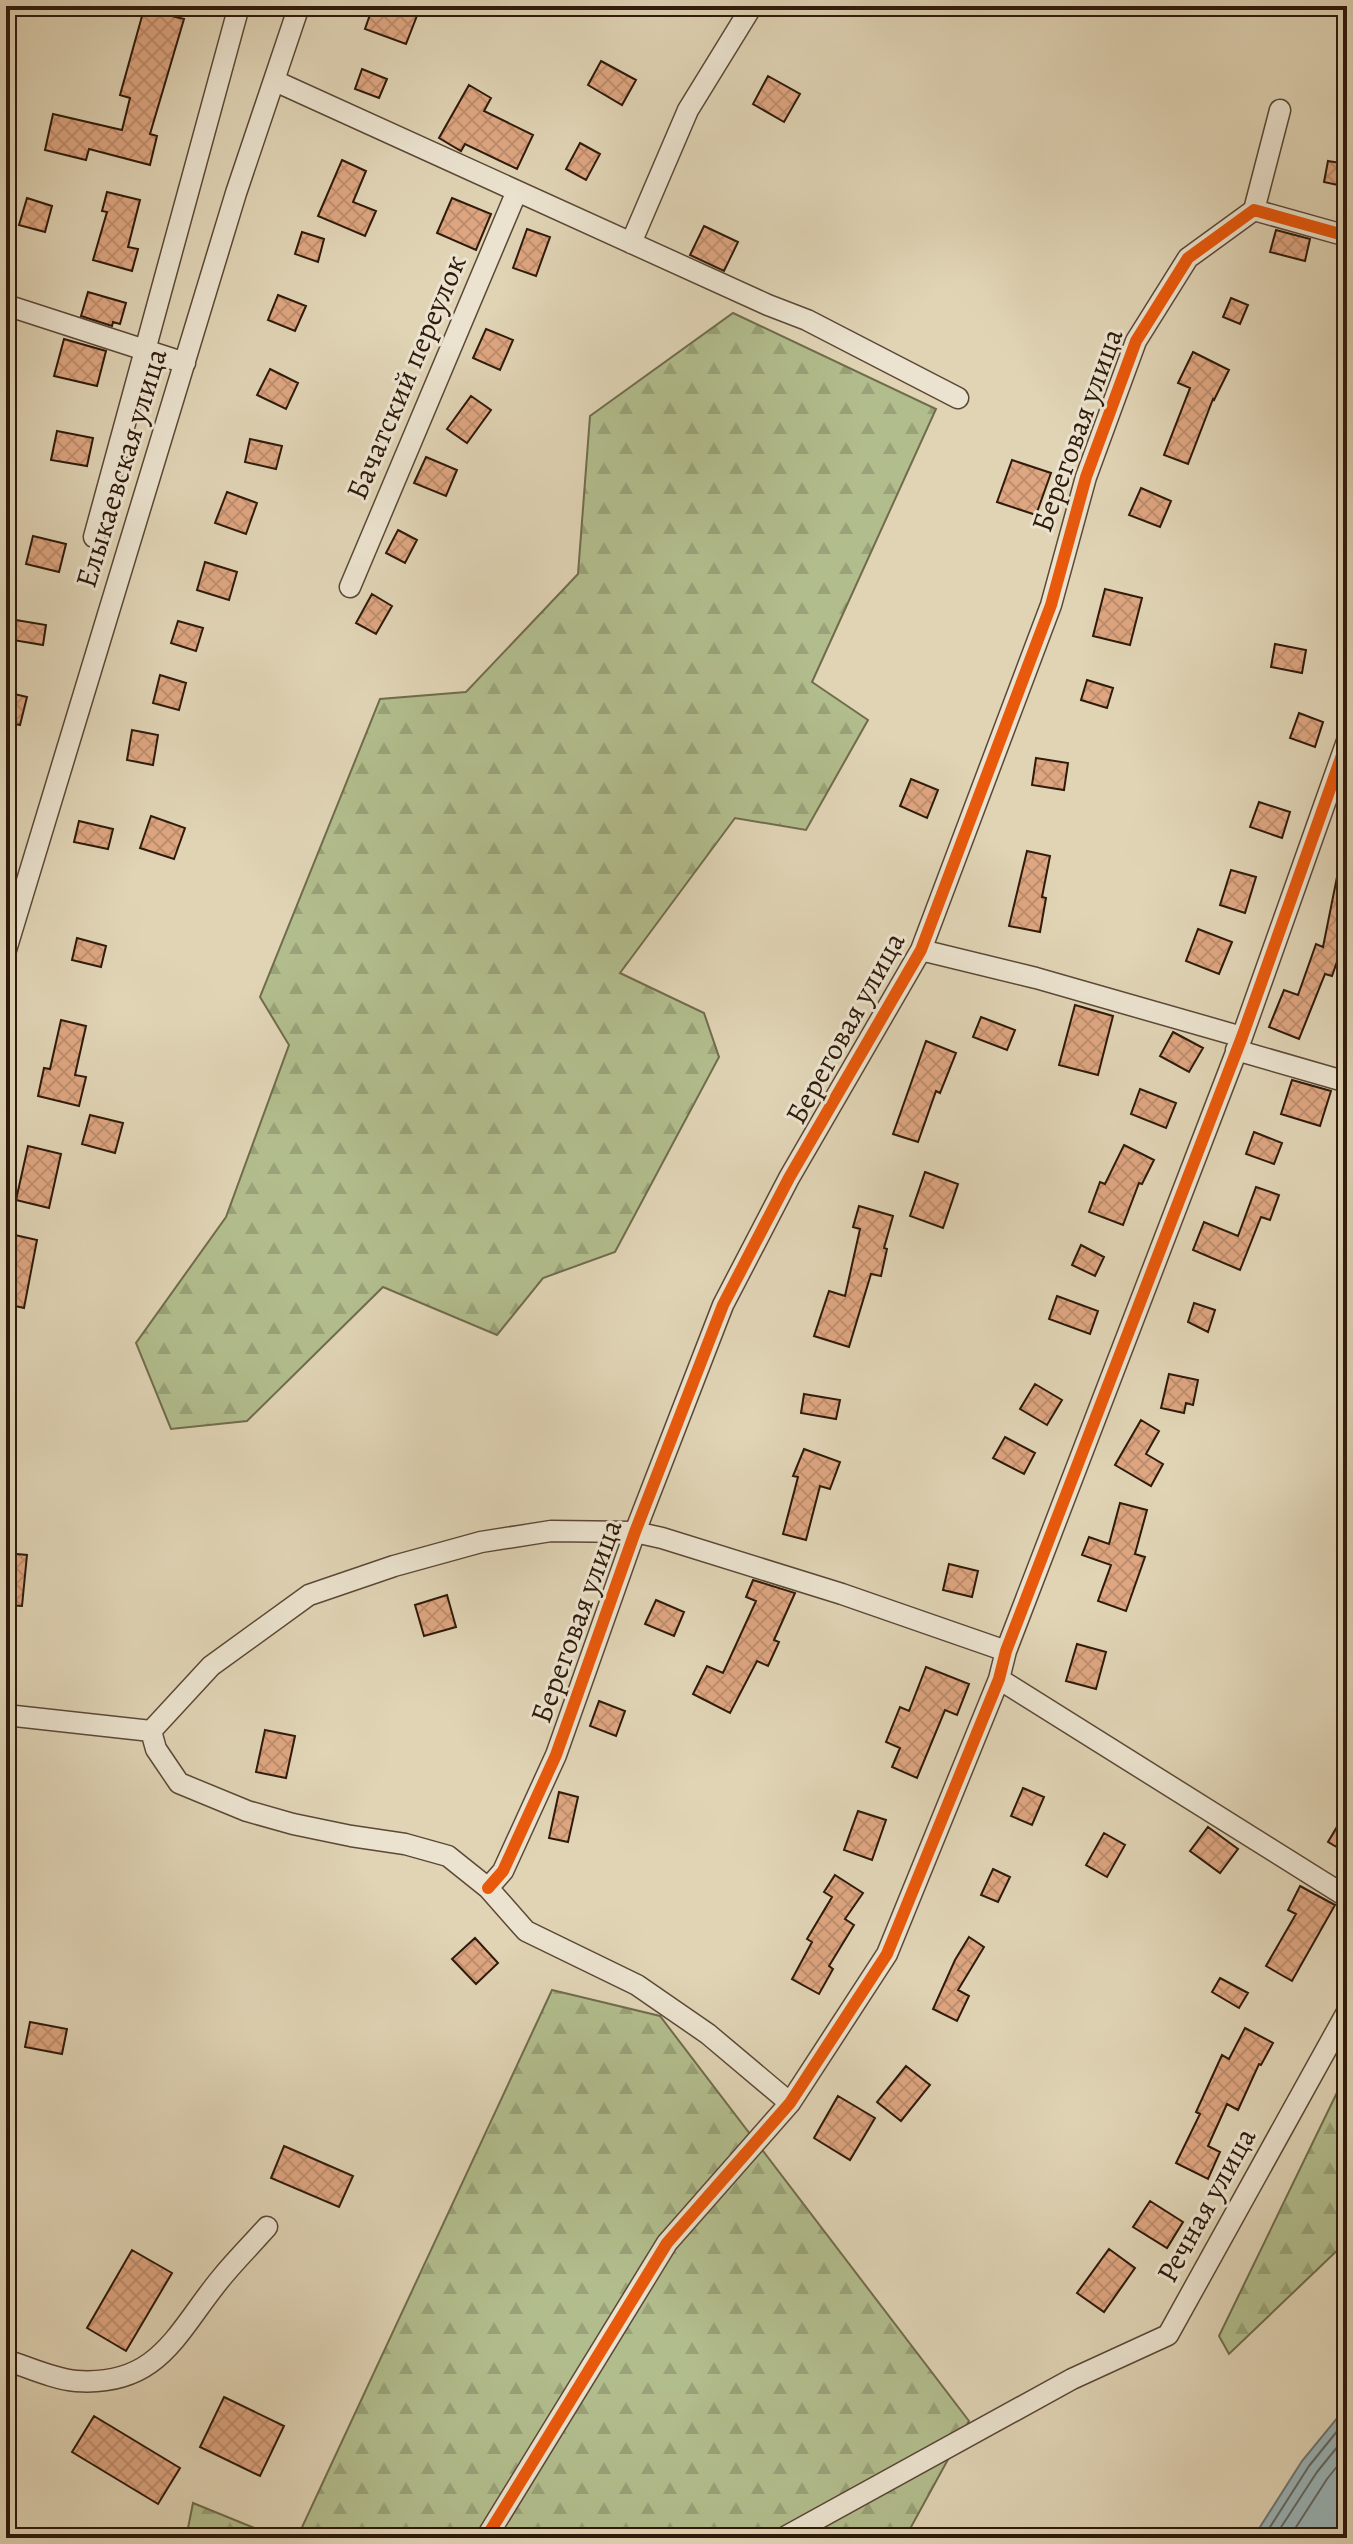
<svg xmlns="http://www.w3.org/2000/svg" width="1353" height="2544" viewBox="0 0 1353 2544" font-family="Alegreya,serif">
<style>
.forest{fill:url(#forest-firs);stroke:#706c4c;stroke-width:2}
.water{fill:#99b5b9;stroke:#6f7773;stroke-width:2}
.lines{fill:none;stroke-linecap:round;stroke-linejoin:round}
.shore{stroke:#646862;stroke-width:2}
.building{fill:url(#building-cross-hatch);stroke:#2f1a0b;stroke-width:2}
.minor-casing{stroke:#5b4836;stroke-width:23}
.minor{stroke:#ebe3cf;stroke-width:20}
.cycleway-casing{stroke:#ebe3cf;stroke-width:17}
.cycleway{stroke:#e8590c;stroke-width:12}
.labels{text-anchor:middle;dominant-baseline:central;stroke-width:6;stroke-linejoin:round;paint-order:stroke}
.street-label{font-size:30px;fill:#2f1a0b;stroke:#ebe3cf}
</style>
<defs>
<pattern id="forest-firs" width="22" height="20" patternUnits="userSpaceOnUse" patternTransform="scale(2)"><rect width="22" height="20" fill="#b2bd8d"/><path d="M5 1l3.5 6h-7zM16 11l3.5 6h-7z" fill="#99a278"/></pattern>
<pattern id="building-cross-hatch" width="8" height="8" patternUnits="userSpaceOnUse" patternTransform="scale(2)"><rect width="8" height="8" fill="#dea681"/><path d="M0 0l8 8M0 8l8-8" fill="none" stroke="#bf8e6e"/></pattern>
</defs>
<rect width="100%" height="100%" fill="#e0d4b5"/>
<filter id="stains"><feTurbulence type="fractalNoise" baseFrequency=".0025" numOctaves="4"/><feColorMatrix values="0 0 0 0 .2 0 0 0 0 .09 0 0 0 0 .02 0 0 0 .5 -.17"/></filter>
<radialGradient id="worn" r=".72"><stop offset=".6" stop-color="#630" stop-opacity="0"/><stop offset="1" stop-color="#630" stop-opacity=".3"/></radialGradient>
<path class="forest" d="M733,313l203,96 -124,273 56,38 -62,110 -71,-12 -115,155 84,40 15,44 -104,195 -72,26 -46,57 -114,-48 -136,134 -76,8 -35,-86 90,-126 63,-172 -29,-48 120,-298 86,-7 112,-118 12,-158z
M552,1990l108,26 309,405 -64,117h-608z
M1347,2072v169l-118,113 -10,-18z
M193,2503l86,35h-93z"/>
<path class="water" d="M1347,2406v132h-94l49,-77z"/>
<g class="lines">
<path class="shore" d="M1263,2538l46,-72 38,-47
M1274,2538l43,-66 30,-37
M1289,2538l38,-59 20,-25"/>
</g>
<path class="building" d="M373,6h26l19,7 -12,31 -41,-15z
M144,9l40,10 -34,115 7,2 -7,29 -61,-16 -3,11 -41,-10 8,-36 69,16 8,-32 -10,-3z
M601,61l35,19 -14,25 -34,-20z
M362,69l25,10 -8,19 -24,-9z
M768,76l32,18 -16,28 -31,-18z
M469,85l22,13 -7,13 49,24 -16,34 -52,-25 -4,7 -22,-13z
M580,143l20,11 -14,26 -20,-11z
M342,160l24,11 -13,31 23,9 -11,25 -47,-20z
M1328,161l19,3v23l-23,-5z
M107,192l33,8 -12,47 10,2 -6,22 -39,-11 14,-48 -5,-1z
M27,198l25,8 -7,26 -26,-7z
M452,198l39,16 -15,36 -39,-17z
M704,226l34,16 -14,29 -34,-16z
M527,229l23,8 -14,39 -23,-8z
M1276,230l34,9 -5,22 -35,-9z
M302,232l22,7 -6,23 -23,-8z
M88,292l38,11 -6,21 -7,-2 -1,4 -31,-10z
M278,295l28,11 -11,25 -27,-11z
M1231,298l17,7 -8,19 -17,-7z
M486,329l27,11 -13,30 -27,-12z
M64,339l42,12 -9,35 -43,-10z
M1193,352l36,18 -15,30 -1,-1 -25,65 -24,-9 26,-67 -12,-5z
M270,369l28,14 -12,26 -29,-14z
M471,396l20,14 -24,33 -20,-14z
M57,431l36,7 -6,28 -36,-6z
M250,439l32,7 -6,23 -31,-7z
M426,457l31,13 -11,26 -32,-13z
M1012,460l39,13 -15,42 -39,-13z
M1141,488l30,13 -11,26 -31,-12z
M227,492l30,11 -11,31 -31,-11z
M398,530l19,10 -12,23 -19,-10z
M33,536l33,8 -7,28 -33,-8z
M205,562l32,10 -8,28 -32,-10z
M1105,589l37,9 -12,47 -37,-9z
M372,594l20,12 -16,28 -20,-11z
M10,619l36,6 -3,20 -36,-6z
M178,621l25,7 -7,23 -25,-8z
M1275,644l31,6 -4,23 -31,-6z
M160,675l26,8 -7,27 -26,-7z
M1087,680l26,8 -6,20 -26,-8z
M6,692l21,5 -7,28 -14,-3z
M1299,713l24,9 -8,25 -25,-9z
M132,730l26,5 -5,30 -26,-5z
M1036,758l32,5 -4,27 -32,-5z
M911,779l27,11 -11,28 -27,-12z
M1259,802l31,10 -8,26 -32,-11z
M151,816l34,12 -11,31 -34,-11z
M79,821l34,8 -5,20 -34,-7z
M1027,851l23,5 -8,41 4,1 -6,34 -31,-6z
M1339,867l8,1v65l-15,43 -7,-2 -26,65 -30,-12 15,-37 14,5 18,-51 7,3z
M1231,870l25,7 -11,36 -25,-8z
M1198,929l34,13 -13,32 -33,-13z
M77,938l29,8 -5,21 -29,-7z
M1075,1005l38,11 -15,59 -39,-10z
M981,1017l34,13 -8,20 -34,-13z
M61,1020l25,6 -11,49 11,2 -7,29 -41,-10 6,-28 6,1z
M1173,1032l30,16 -14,24 -29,-16z
M926,1041l30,12 -16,40 -4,-2 -18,51 -25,-8z
M1292,1080l39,11 -11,35 -39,-12z
M1140,1089l36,14 -10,25 -35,-14z
M90,1115l33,8 -8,30 -33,-9z
M1254,1132l28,11 -8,21 -28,-10z
M1124,1145l30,15 -12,24 -3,-1 -16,42 -34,-13 11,-30 5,2z
M28,1146l33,8 -12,54 -33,-8z
M925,1172l33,12 -15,44 -33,-12z
M1256,1187l23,8 -9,25 -9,-3 -21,53 -47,-20 11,-28 34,14z
M859,1206l34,10 -9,32 3,1 -6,27 -10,-2 -22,73 -35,-11 15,-45 16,5 15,-67 -7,-2z
M6,1233l31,7 -13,68 -18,-4z
M1081,1245l23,12 -9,19 -23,-11z
M1057,1296l41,15 -8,23 -41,-15z
M1194,1303l21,7 -7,22 -20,-10z
M1169,1374l29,6 -5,25 -7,-2 -2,10 -23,-5z
M1035,1384l27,16 -15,25 -27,-16z
M804,1394l36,6 -4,19 -35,-6z
M1141,1420l18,11 -13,23 17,10 -12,22 -36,-21z
M1005,1437l30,16 -11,21 -31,-16z
M804,1449l36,13 -10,27 -10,-3 -14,54 -23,-6 15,-57 -5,-1z
M1120,1503l27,7 -12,44 10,3 -19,54 -28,-10 13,-36 -29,-10 7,-18 20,7z
M6,1553l21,2 -5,51 -16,-1z
M949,1564l29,7 -6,26 -29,-7z
M753,1580l42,13 -21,47 5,2 -11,24 -11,-5 -27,52 -37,-19 14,-28 16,7 33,-72 -10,-4z
M447,1595l9,32 -32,9 -9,-31z
M656,1600l28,12 -10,24 -29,-12z
M1077,1644l29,8 -10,37 -30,-8z
M926,1667l43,17 -12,31 -12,-5 -28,68 -25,-11 8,-19 -14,-6 14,-35 9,4z
M599,1701l26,10 -9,25 -26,-10z
M265,1730l30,6 -9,42 -30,-6z
M1023,1788l21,9 -12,28 -21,-9z
M559,1792l19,5 -10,45 -19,-4z
M1347,1810v43l-19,-11z
M858,1811l28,9 -14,40 -28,-10z
M1208,1827l30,22 -18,24 -30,-22z
M1104,1833l21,12 -18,32 -21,-12z
M993,1869l17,8 -12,25 -17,-7z
M835,1875l28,18 -18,26 9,6 -25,41 4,3 -14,25 -27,-15 20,-37 -5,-3 25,-42 -8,-5z
M1300,1886l35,19 -43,76 -26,-15 30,-52 -8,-4z
M969,1937l15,10 -26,43 11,6 -12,25 -24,-12 22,-49z
M475,1938l23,25 -22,21 -24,-25z
M1220,1978l28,15 -9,15 -27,-16z
M30,2022l37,7 -5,25 -37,-7z
M1245,2028l28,15 -12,22 -2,-1 -21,46 -11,-6 -19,42 12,6 -12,27 -32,-16 24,-49 -4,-2 26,-57 7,4z
M906,2066l24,19 -29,36 -24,-19z
M838,2096l37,22 -25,42 -36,-22z
M284,2146l69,30 -14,31 -68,-29z
M1150,2201l33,21 -16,26 -34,-21z
M1109,2249l26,19 -31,44 -27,-19z
M132,2250l40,23 -46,78 -39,-23z
M224,2397l60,29 -24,50 -60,-29z
M94,2416l86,52 -22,36 -86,-52z"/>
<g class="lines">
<defs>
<path id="minor" d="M275,81l493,224 39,15 151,78
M1254,210l26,-100
M1254,210l93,26
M631,243l57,-133 64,-104
M6,305l179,58
M94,537l145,-531
M350,587l167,-396
M6,950l230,-757 63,-187
M921,950l115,28 206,59
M1236,1050l111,32
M999,1679l348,218
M6,1715l145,16 60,-65 98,-71 85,-29 87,-24 70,-11 84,1 27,6 180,56 164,57
M151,1731l5,18 23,34 68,28 46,13 58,12 54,8 43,12 40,32 38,43 111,54 71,49 82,69
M488,1888l15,-17 53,-116 79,-223 88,-227 66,-127 132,-228 130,-345 35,-128 50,-136 52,-83 66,-48
M6,2360c22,7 47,19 70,21 84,6 101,-50 146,-104 14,-17 30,-33 45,-50
M486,2538l181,-295 123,-140 97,-149 112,-275 7,-28 236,-614 105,-296
M783,2538l289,-159 96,-44 179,-323"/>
</defs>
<use href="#minor" class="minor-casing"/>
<use href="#minor" class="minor"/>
<defs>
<path id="cycleway" d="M488,1888l15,-17 53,-116 79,-223 88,-227 66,-127 132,-228 130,-345 35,-128 50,-136 52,-83 66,-48 93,26
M486,2538l181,-295 123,-140 97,-149 112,-275 7,-28 236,-614 105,-296"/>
</defs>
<use href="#cycleway" class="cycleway-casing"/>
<use href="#cycleway" class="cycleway"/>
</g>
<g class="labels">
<g class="street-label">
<text transform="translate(406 377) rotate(-67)">Бачатский переулок</text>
<text transform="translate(1077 430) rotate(-70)">Береговая улица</text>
<text transform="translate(121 468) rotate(-73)">Елыкаевская улица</text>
<text transform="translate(845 1028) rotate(-61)">Береговая улица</text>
<text transform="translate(576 1621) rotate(-70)">Береговая улица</text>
<text transform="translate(1206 2205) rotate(-61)">Речная улица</text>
</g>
</g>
<rect width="1353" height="2544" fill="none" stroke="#e0d4b5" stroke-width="32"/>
<rect x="8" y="8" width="1337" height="2528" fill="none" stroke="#2f1a0b" stroke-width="4"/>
<rect x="16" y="16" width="1321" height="2512" fill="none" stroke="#2f1a0b" stroke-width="2"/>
<rect width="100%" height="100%" filter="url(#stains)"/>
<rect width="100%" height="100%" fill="url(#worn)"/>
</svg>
